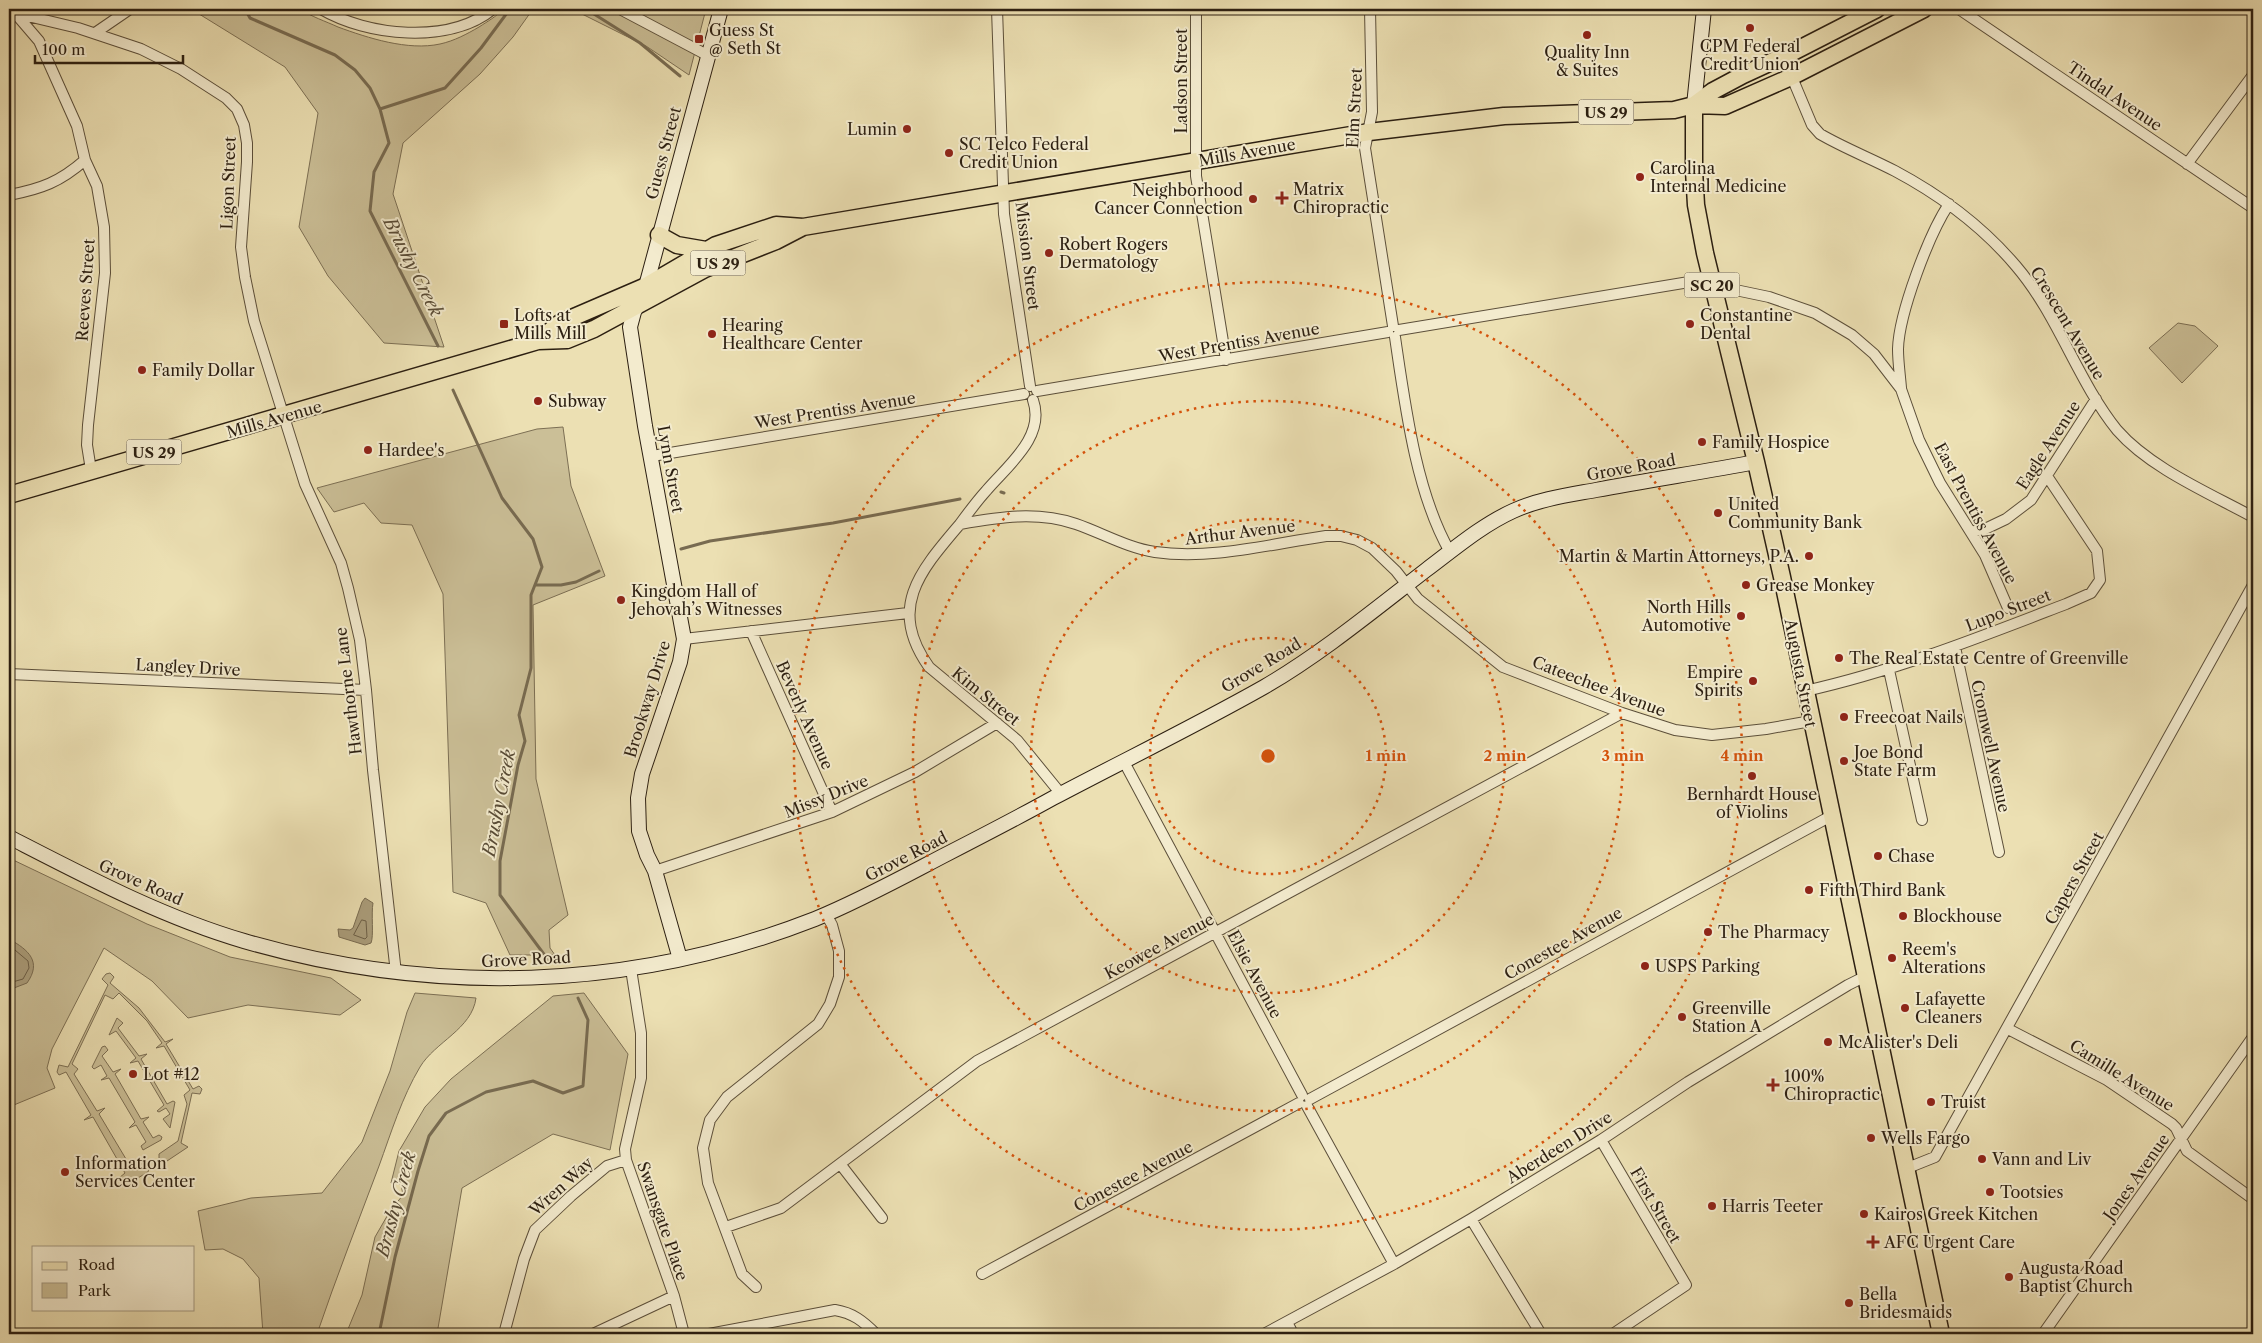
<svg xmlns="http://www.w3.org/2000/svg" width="2262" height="1343" viewBox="0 0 2262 1343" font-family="'Libre Caslon Text',serif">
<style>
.green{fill:#cbbf97;stroke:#7c6f54}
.water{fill:#ab9e7c;stroke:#786b51}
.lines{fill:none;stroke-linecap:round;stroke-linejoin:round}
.shore{stroke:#6c5e46;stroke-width:1}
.stream{stroke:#786b51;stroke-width:3}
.street-casing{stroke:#5c4f3a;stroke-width:12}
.secondary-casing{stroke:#2c1f11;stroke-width:16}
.primary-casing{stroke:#2c1f11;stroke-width:19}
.street{stroke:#f3ebce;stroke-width:10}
.secondary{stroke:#f3ebce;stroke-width:14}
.primary{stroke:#ece0b3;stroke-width:16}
.ring{fill:none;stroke:#d5530c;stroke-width:2.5;stroke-dasharray:2.5 5}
.poi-dot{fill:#8f2418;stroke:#f3ebce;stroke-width:2}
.labels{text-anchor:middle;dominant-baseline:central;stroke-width:4;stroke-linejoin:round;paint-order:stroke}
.shield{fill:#f3ebce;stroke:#685c4a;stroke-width:1}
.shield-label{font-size:15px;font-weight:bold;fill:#2c1f11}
.poi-label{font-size:16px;fill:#2c1f11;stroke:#f3ebce;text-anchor:start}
.street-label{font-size:16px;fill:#2c1f11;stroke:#f3ebce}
.water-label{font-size:18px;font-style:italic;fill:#584b36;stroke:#f3ebce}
.centre{fill:#d5530c;stroke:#f3ebce;stroke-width:2.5}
.ring-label{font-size:15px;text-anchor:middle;font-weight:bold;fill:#d5530c;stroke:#f3ebce;stroke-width:4;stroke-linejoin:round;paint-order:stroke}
</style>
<rect width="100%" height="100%" fill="#ece0b3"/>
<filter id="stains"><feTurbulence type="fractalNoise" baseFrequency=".004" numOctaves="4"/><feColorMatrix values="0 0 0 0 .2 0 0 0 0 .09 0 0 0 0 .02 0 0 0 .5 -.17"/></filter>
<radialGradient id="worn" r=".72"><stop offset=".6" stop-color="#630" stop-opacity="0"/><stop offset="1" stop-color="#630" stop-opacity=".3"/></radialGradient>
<path class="green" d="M191,9h109c12,8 25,12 38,18 30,11 70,24 102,17 14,-3 27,-10 39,-17 9,-6 17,-10 24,-18h30l-20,28 -33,37 -77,69 -10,51 51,153 -60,-4 -56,-67 -29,-49 19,-114 -33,-46z
M572,9h134l-17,66 -43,-29z
M2178,323l17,3 23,20 -36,37 -33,-35z
M563,427l8,59 34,90 -72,29 3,174 32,136 -19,15 1,18 5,7h-45l-24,-52 -33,-11 -10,-298 -31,-69 -31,-2 -17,-20 -30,9 -17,-24 220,-59z
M9,858l138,66 83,33 101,21 30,22 -21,15 -92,-10 -60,13 -36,-37 -48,-33 -52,101 -5,19 8,20 -46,19z
M110,973l4,4 -4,6 29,25 26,34 8,-3 -7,5 27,45 6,-3 3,3 -2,5 -8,-1 -11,50 7,4 -21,14h-4l-4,-3v-4l19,-13 9,-37 -3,-9 6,-5 -26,-44 -8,2 6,-5 -15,-22 -28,-28 -6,6 -8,-4 -33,69 6,5 -4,5 23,37 8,-3 -6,6 33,55 13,-7 4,5 -1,5 -22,13 -7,-7 6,-5 -32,-56 -9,3 7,-5 -25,-43 -7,3 -2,-3 2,-7 9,2 40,-82 -6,-6 4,-5z
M415,993l61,5c-4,31 -41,44 -56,69 -18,30 -29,66 -41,99 -21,56 -43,112 -62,168h-54l-4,-56 -16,-19 -20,-10 -18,1 -7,-39 53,-13 71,-5 40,-51 28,-71 17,-59z
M584,993l44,61 -18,96 -57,-16 -91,54 -25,146h-91l16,-39 13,-58 15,-26 13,-16 -2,-11 -10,-1 8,-32 26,-44 26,-28 102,-83z
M117,1018l6,5 -5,5 21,28 8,-2 -6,5 26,45 6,-3 2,1 -5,26 -7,-9 7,-5 -4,-6 -7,4 -2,-1 7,-6 -26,-44 -8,2 6,-5 -20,-27 -7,4z
M105,1046l3,4 -6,6 11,16 8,-3 -6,5 26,45 8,-2 -6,5 10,16 6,-3 3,2 -1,3 -18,10 -2,-4 5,-4 -10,-17 -7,3 6,-6 -26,-44 -8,2 6,-4 -6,-11 -7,4 -2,-2 10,-20z"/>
<path class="water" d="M365,898l8,5c-2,11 1,33 -2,40l-6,2 -26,-8 -1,-8 12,1 3,-2 9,-26z
M9,939c20,11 33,23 18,44l-13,5h-5z"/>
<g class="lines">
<path class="shore" d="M362,920l4,1 1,16 -2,2 -11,-4z
M9,945l19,16 1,7 -6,11 -14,4"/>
<path class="stream" d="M245,9l5,9 85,37 20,15 15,18 10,21 9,34 -15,29 -4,39 68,135
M586,9l54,34 40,33
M380,109l65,-21 36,-40 29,-39
M453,390l49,108 31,41 9,28 -11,28v73l-12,47 6,26 -7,24 -18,96v34l49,66
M1001,492l3,1
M681,549l29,-8 123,-18 127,-24
M536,585h25l15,-3 23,-11
M379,1334l16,-77 23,-86 11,-35 17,-23 40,-21 47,-11 30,12 20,-7 5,-66 -10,-22"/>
<defs>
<path id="street" d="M9,9l6,4 63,15 63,21 40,20 45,29 11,11 7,16 3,18v19l-6,85 4,30 9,44 51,163 36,79 7,25 12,52 6,50 7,80 23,203
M321,9c46,27 128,36 172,0
M620,9l87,46
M997,9l7,205 26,172
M1196,9v167l30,184
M1370,9l2,103 -7,36 28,178
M1959,9l294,199
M15,13l24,28 38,85 8,34 12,26 7,41 1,46 -17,152 -1,20 4,25
M95,33l35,-24
M1783,56l29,69 8,9c24,14 50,24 75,37 45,24 88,56 121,95 42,49 61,114 101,164 33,38 92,63 136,87
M2187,164l66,-89
M9,195c32,-6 51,-13 76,-35
M1399,330l290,-48 13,1 67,14 46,16 37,22 22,19 27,35 18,51 21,43 45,72 23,53
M1395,337c10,68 21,156 55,215
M1901,388c-1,-13 -3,-26 -3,-39 1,-36 31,-115 51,-145
M1037,391l351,-59
M652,456l372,-62
M960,524c8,-11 17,-23 26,-33 21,-25 60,-54 47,-91
M1971,532l14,-3 21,-10 25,-19 65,-101
M751,631l81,181
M684,639l224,-26
M1955,647l44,205
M1889,670l33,150
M9,674l357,16
M1805,691c90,-20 175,-54 261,-87l25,-11 9,-13 -3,-29 -50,-75
M1124,762l178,333
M1061,794l-44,-54 -88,-73c-42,-59 -9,-96 31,-143 40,-7 77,-13 116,0 26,9 52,24 79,28 56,8 115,-8 171,-16h15l16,4 15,8 24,23 22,28 85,68 119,46 53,17 37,5 54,-6 45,-8
M655,871l177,-59 83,-40 82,-49
M631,969l10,64v45l-16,71 1,11 48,136 10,38
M2008,1029l99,51 65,44 4,4 11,23 66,48
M1310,1099l521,-283
M1307,1106l87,158
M1601,1140l85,145 -73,49
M841,1165l41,53
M1905,1169l30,-12 318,-572
M1471,1219l70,115
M726,1227l55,-19 196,-147 645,-348
M982,1274l317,-171
M756,1287l-14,-13 -34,-91 -5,-35 7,-28 17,-23 91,-73 12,-20 9,-27v-26l-7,-26 -6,-11
M1287,1322l6,12
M504,1334l20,-75 11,-29 36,-34 36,-30 19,-6
M593,1334l81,-38
M709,1334l126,-24c18,3 28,11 41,24
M1264,1334l130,-70 77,-45 130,-79 87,-58 160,-97 18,-9
M2043,1334l210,-297"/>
<path id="secondary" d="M1694,105l10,-96
M9,837c76,39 153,80 235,104 189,55 387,50 571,-22 44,-18 86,-41 128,-63 37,-19 74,-38 110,-58 70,-37 142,-72 211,-111 57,-33 110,-77 162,-117 28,-21 56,-45 87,-59 26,-12 56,-16 83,-21 53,-10 107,-18 160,-28
M680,959l-25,-88 -8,-16 -8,-24 -1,-33 4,-24 38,-112 4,-23 -39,-213 -15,-99 4,-15 12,-26 75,-277"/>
<path id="primary" d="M1694,105v65l2,35 9,48 51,209 26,115 159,757
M1694,105l31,1 66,-29 133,-68
M659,235l18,10 29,5
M538,341l22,-18 86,-37 70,-41 60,-20 27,2 566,-95 135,-16 170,-6 20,-5 19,-14 30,-16 52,-24 82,-42
M9,495l529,-154 29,-1 27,-11 111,-60 71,-28 27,-14"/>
</defs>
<use href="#street" class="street-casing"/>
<use href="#secondary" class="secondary-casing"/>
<use href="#primary" class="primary-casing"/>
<use href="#street" class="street"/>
<use href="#secondary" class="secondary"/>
<use href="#primary" class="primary"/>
</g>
<g class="ring">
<circle cx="1268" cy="756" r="118"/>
<circle cx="1268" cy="756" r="237"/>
<circle cx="1268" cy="756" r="355"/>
<circle cx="1268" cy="756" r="474"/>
</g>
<g class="poi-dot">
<circle cx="1750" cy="28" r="5"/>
<circle cx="1587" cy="35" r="5"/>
<rect x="694" y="34" width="10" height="10" rx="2.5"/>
<circle cx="907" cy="129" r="5"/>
<circle cx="949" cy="153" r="5"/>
<circle cx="1640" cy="177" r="5"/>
<path d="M1279.5 190.5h5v5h5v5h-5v5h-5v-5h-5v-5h5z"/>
<circle cx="1253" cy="199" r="5"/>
<circle cx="1049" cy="253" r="5"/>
<rect x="499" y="319" width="10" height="10" rx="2.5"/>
<circle cx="1690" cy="324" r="5"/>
<circle cx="712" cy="334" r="5"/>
<circle cx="142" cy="370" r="5"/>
<circle cx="538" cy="401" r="5"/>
<circle cx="1702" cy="442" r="5"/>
<circle cx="368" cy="450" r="5"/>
<circle cx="1718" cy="513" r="5"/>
<circle cx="1809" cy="556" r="5"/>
<circle cx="1746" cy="585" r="5"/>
<circle cx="621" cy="600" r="5"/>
<circle cx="1741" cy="616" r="5"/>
<circle cx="1839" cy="658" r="5"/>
<circle cx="1753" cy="681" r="5"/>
<circle cx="1844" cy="717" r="5"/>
<circle cx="1844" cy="761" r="5"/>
<circle cx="1752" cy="776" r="5"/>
<circle cx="1878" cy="856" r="5"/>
<circle cx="1809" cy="890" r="5"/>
<circle cx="1903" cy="916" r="5"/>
<circle cx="1708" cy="932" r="5"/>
<circle cx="1892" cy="958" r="5"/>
<circle cx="1645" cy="966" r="5"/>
<circle cx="1905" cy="1008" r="5"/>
<circle cx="1682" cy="1017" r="5"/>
<circle cx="1828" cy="1042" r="5"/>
<circle cx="133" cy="1074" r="5"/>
<path d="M1770.5 1077.5h5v5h5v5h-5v5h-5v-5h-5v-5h5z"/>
<circle cx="1931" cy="1102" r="5"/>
<circle cx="1871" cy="1138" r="5"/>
<circle cx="1982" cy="1159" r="5"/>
<circle cx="65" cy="1172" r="5"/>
<circle cx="1990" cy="1192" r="5"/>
<circle cx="1712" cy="1206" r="5"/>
<circle cx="1864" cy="1214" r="5"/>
<path d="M1870.5 1234.5h5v5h5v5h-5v5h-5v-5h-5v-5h5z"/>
<circle cx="2009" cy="1277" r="5"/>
<circle cx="1849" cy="1303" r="5"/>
</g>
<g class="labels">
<g class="shield">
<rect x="1578.5" y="99.5" width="55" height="25" rx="4"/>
<rect x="690.5" y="250.5" width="55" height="25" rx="4"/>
<rect x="1684.5" y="272.5" width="55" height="25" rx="4"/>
<rect x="126.5" y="439.5" width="55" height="25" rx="4"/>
</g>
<g class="shield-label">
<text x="1606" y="112">US 29</text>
<text x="718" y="263">US 29</text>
<text x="1712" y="285">SC 20</text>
<text x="154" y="452">US 29</text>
</g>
<g class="poi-label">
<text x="709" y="30">Guess St<tspan x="709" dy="18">@ Seth St</tspan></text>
<text x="1750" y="46" text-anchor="middle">CPM Federal<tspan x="1750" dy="18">Credit Union</tspan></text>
<text x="1587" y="52" text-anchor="middle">Quality Inn<tspan x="1587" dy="18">&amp; Suites</tspan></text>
<text x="897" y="129" text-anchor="end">Lumin</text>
<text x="959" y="144">SC Telco Federal<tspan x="959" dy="18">Credit Union</tspan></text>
<text x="1650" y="168">Carolina<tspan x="1650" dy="18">Internal Medicine</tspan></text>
<text x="1293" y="189">Matrix<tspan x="1293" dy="18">Chiropractic</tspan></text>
<text x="1243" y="190" text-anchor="end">Neighborhood<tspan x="1243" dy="18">Cancer Connection</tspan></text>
<text x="1059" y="244">Robert Rogers<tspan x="1059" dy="18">Dermatology</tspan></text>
<text x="514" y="315">Lofts at<tspan x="514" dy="18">Mills Mill</tspan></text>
<text x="1700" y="315">Constantine<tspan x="1700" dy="18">Dental</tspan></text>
<text x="722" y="325">Hearing<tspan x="722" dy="18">Healthcare Center</tspan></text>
<text x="152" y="370">Family Dollar</text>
<text x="548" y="401">Subway</text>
<text x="1712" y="442">Family Hospice</text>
<text x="378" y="450">Hardee's</text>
<text x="1728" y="504">United<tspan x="1728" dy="18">Community Bank</tspan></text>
<text x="1799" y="556" text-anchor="end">Martin &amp; Martin Attorneys, P.A.</text>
<text x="1756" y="585">Grease Monkey</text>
<text x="631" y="591">Kingdom Hall of<tspan x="631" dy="18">Jehovah’s Witnesses</tspan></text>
<text x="1731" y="607" text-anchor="end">North Hills<tspan x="1731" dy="18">Automotive</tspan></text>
<text x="1849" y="658">The Real Estate Centre of Greenville</text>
<text x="1743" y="672" text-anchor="end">Empire<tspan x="1743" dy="18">Spirits</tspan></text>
<text x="1854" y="717">Freecoat Nails</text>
<text x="1854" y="752">Joe Bond<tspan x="1854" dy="18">State Farm</tspan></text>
<text x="1752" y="794" text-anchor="middle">Bernhardt House<tspan x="1752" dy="18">of Violins</tspan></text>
<text x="1888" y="856">Chase</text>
<text x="1819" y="890">Fifth Third Bank</text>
<text x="1913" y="916">Blockhouse</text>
<text x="1718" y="932">The Pharmacy</text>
<text x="1902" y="949">Reem's<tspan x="1902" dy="18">Alterations</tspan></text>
<text x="1655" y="966">USPS Parking</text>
<text x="1915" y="999">Lafayette<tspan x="1915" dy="18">Cleaners</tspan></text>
<text x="1692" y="1008">Greenville<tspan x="1692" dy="18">Station A</tspan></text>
<text x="1838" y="1042">McAlister's Deli</text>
<text x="143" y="1074">Lot #12</text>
<text x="1784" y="1076">100%<tspan x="1784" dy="18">Chiropractic</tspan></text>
<text x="1941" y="1102">Truist</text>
<text x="1881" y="1138">Wells Fargo</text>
<text x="1992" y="1159">Vann and Liv</text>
<text x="75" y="1163">Information<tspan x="75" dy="18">Services Center</tspan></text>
<text x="2000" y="1192">Tootsies</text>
<text x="1722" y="1206">Harris Teeter</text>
<text x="1874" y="1214">Kairos Greek Kitchen</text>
<text x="1884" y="1242">AFC Urgent Care</text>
<text x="2019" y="1268">Augusta Road<tspan x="2019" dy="18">Baptist Church</tspan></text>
<text x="1859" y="1294">Bella<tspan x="1859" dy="18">Bridesmaids</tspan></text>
</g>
<g class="street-label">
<text transform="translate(1181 81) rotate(-90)">Ladson Street</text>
<text transform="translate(2115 96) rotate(34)">Tindal Avenue</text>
<text transform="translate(1354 108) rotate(-87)">Elm Street</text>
<text transform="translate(1247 152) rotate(-10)">Mills Avenue</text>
<text transform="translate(663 153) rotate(-75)">Guess Street</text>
<text transform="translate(228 183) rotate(-88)">Ligon Street</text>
<text transform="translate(1028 256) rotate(83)">Mission Street</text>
<text transform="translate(85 290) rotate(-86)">Reeves Street</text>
<text transform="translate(2068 323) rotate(59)">Crescent Avenue</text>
<text transform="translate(1239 342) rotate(-10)">West Prentiss Avenue</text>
<text transform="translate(835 410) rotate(-9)">West Prentiss Avenue</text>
<text transform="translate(274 419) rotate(-16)">Mills Avenue</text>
<text transform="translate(2048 445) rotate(-57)">Eagle Avenue</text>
<text transform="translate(1631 467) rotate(-10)">Grove Road</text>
<text transform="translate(671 469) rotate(80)">Lynn Street</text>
<text transform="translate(1976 513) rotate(62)">East Prentiss Avenue</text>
<text transform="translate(1240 532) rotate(-7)">Arthur Avenue</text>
<text transform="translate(2008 610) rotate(-21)">Lupo Street</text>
<text transform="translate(1261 665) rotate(-31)">Grove Road</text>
<text transform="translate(188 667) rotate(3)">Langley Drive</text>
<text transform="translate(1801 673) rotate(79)">Augusta Street</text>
<text transform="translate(1599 686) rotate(21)">Cateechee Avenue</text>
<text transform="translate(348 691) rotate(-97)">Hawthorne Lane</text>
<text transform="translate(986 696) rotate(39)">Kim Street</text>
<text transform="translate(647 699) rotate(-73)">Brookway Drive</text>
<text transform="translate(805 715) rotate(66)">Beverly Avenue</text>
<text transform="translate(1991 746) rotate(78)">Cromwell Avenue</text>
<text transform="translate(826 796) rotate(-22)">Missy Drive</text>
<text transform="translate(906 856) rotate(-27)">Grove Road</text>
<text transform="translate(2074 878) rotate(-61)">Capers Street</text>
<text transform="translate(141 882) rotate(24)">Grove Road</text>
<text transform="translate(1563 943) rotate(-29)">Conestee Avenue</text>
<text transform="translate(1159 946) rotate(-28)">Keowee Avenue</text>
<text transform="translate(526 959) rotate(-3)">Grove Road</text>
<text transform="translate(1255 974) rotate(62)">Elsie Avenue</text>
<text transform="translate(2122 1075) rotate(32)">Camille Avenue</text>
<text transform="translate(1559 1147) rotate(-32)">Aberdeen Drive</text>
<text transform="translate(1133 1176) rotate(-28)">Conestee Avenue</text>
<text transform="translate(2136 1177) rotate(-55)">Jones Avenue</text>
<text transform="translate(561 1186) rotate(-42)">Wren Way</text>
<text transform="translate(1656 1205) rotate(60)">First Street</text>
<text transform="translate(663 1221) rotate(71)">Swansgate Place</text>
</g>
<g class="water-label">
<text transform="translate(413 267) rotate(63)">Brushy Creek</text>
<text transform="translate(499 803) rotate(-79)">Brushy Creek</text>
<text transform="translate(396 1204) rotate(-75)">Brushy Creek</text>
</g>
</g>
<circle cx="1268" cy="756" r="8" class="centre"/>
<g class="ring-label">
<text x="1386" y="761">1 min</text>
<text x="1505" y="761">2 min</text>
<text x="1623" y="761">3 min</text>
<text x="1742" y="761">4 min</text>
</g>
<rect width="2262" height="1343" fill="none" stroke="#ece0b3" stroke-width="30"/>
<rect x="10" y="10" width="2242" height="1323" fill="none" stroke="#2c1f11" stroke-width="2.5"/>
<rect x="15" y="15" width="2232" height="1313" fill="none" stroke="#2c1f11"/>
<rect x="32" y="1246" width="162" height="65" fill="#f3ebce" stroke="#a39982"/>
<rect x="42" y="1262" width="25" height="8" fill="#ece0b3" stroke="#a39982"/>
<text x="78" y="1270" font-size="15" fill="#2c1f11">Road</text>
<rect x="42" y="1283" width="25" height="15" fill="#cbbf97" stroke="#a39982"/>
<text x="78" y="1296" font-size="15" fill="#2c1f11">Park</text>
<path d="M35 55v8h148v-8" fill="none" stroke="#2c1f11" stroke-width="2.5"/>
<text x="42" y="55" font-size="15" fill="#2c1f11" stroke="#f3ebce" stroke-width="4" paint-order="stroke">100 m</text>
<rect width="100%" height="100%" filter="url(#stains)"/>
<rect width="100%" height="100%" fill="url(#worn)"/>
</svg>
